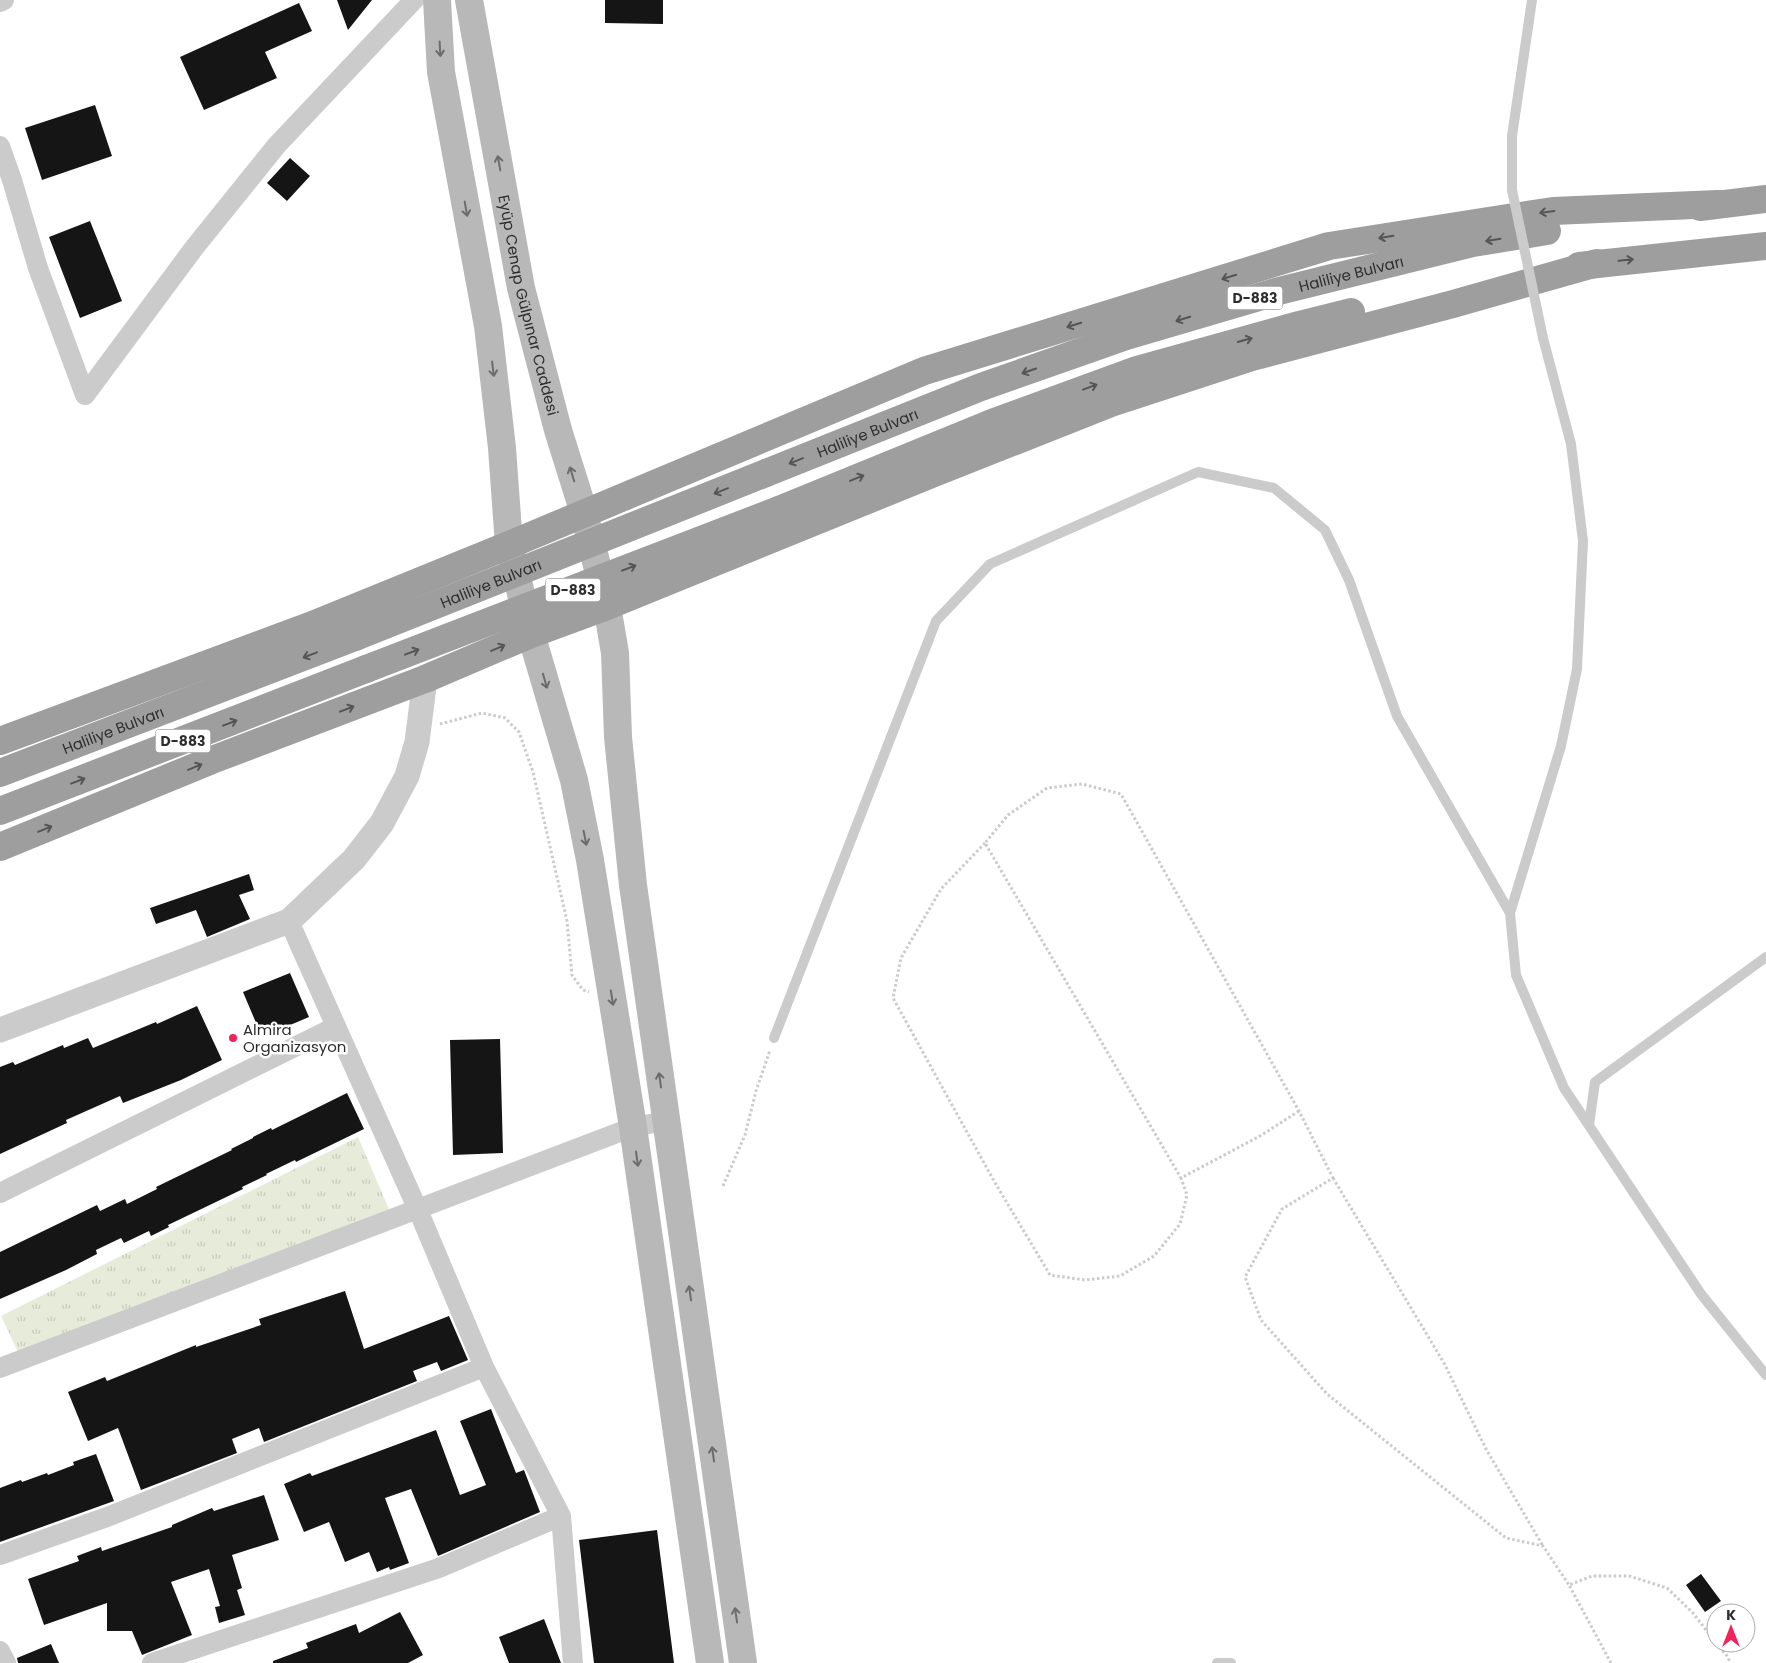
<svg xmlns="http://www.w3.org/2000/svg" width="1766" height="1663" viewBox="0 0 1766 1663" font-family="Poppins,sans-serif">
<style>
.grass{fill:url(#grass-tufts)}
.building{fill:#151515}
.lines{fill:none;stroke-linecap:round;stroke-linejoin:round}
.path{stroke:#cbcbcb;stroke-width:3;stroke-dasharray:2.5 2.5;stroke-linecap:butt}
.service{stroke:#cbcbcb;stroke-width:10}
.minor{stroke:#cbcbcb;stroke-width:20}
.tertiary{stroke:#cbcbcb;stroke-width:25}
.secondary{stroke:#b8b8b8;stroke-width:28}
.trunk{stroke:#9e9e9e;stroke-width:28}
.service-bridge{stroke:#cbcbcb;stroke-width:10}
.trunk-bridge{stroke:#9e9e9e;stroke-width:28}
.oneway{stroke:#6c6c6c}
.oneway2{stroke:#555}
.poi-dot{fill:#f0245a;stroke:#fff;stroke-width:2}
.labels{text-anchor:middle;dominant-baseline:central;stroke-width:5;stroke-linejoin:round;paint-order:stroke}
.shield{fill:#fff;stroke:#6d6d6d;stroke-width:1}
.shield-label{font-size:14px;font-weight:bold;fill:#2e2e2e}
.street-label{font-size:15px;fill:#2e2e2e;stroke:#fff}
.poi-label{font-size:15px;fill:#2e2e2e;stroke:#fff;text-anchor:start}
</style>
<defs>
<pattern id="grass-tufts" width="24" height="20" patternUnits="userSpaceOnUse" patternTransform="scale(1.25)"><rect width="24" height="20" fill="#e7ecda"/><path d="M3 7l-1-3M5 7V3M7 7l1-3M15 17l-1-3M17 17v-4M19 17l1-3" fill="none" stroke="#c6cbbb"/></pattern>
</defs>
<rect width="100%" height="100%" fill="#fff"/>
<path class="grass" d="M358,1137l33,77 -373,138 -17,-36z"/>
<path class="building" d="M337,0h35l-24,30z
M605,0h58v24l-58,-1z
M299,3l13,28 -47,21 12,26 -73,32 -24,-53z
M95,105l17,51 -70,24 -17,-52z
M290,158l20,18 -23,25 -20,-18z
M90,221l32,80 -42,17 -31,-81z
M249,874l5,16 -15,5 11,24 -43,18 -11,-27 -40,14 -6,-16z
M290,973l19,44 -47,20 -19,-45z
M197,1006l25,54 -41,20 -58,23 -3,-7 -54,24 1,3 -67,31v-87l13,-5 2,3 48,-20 1,3 24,-10 5,10 63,-26 1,2z
M500,1039l3,114 -50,2 -3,-115z
M347,1093l17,36 -68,33 -1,-2 -29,14 1,1 -25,12 1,2 -75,36 1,2 -18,9 -2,-5 -25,12 -3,-5 -25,12 1,4 -31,16 -66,29v-47l97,-47 3,6 25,-12 2,5 30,-15 -1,-2 76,-37 -1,-1 22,-11v-1l18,-9 1,2z
M345,1291l19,58 85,-33 19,44 -27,11 -4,-9 -24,9 4,10 -153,61 -5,-14 -27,11 5,14 -96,37 -23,-62 -30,13 -20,-49 37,-15 2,4 89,-36v2l65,-22 -2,-6z
M491,1409l25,64 8,-3 16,42 -102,44 -27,-67 -26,9 24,65 -19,7 -1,-3 -12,5 -8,-20 -24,10 -16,-40 -25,10 -20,-48 26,-11 2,3 124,-46 24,65 26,-10 -26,-64z
M96,1454l18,47 -114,41v-54l21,-8 1,2 25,-9 1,2 26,-10 -1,-3z
M264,1495l15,45 -47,15 10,33 -5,2 8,25 -26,8 -4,-16 5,-1 -11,-37 -38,13 21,53 -50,20 -10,-24h-25v-28l-63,22 -16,-46 51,-18 -2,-5 24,-9 1,4 70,-24v-2l40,-17 2,3z
M657,1530l17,133h-80l-15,-123z
M1701,1574l20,27 -16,11 -19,-27z
M400,1612l23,43 -15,8h-135v-2l35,-13 -2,-5 50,-19 3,9z
M544,1619l17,44h-52l-10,-26z
M51,1644l8,19h-41l-1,-5z"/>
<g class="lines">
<path class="path" d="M440,724l42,-11 23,5 14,14 14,40 34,149 5,54 11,15 6,2
M985,843l-44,46 -40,69 -8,40 101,183 56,94 35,5 35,-4 34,-20 26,-32 7,-29 -6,-17
M1299,1111l-39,25 -79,42 -196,-335 23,-28 39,-27 35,-4 39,10 178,317 34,67 -51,31 -37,68 16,43 66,74 179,144 37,8 26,39
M1333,1178l111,185 42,86 57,97
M723,1186l22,-51 11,-44 14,-41
M1716,1643l12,14 2,6
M1611,1663l-42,-78 23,-9h37l38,12 26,25 23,30"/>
<path class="service" d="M1512,190v-54l20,-136
M1543,338l28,106 12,97 -6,128 -16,77 -51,167 6,62 48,113 137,206 65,81
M774,1038l162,-417 54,-57 208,-92 76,16 51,42 24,50 48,136 113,197
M1589,1125l6,-43 171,-125
M1217,1663h14"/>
<path class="minor" d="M0,2l4,-2
M0,146l12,34 26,88 47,127 109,-147 83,-103 137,-145
M289,921l129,289 66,157 77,149 12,147
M0,1193l335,-166
M0,1368l633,-241 33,-6
M0,1555l107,-38 377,-150
M0,1651l6,12
M152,1663l287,-95 122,-52"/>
<path class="tertiary" d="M0,1030l289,-109 65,-62 28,-36 25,-47 10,-34 8,-63"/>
<g class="secondary">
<path d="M437,0l4,72 47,254 14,122 7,97 22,89 43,146 16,80 43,267 77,536"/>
<path id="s1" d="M469,0l52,288 37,142 26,83 23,93 8,47 3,84 15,148 110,778"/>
</g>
<g class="trunk">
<path d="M1700,207l66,-8"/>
<path d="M1579,266l187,-20"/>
<path id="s2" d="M766,473l215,-86 145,-51 153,-45 194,-48 74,-12"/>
<path d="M779,510l213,-87 145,-53 162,-45 52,-13"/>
<path d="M0,741l310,-115 199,-81 415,-174 405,-125 224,-35 165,-7"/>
<path id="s3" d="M0,773l355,-136"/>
<path d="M0,811l366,-142"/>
<path d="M0,847l212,-87 213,-81 106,-45 76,-28 327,-133 177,-70 141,-46 201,-53 144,-41"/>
</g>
<path class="service-bridge" d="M1512,190l31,148"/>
<g class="trunk-bridge">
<path id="s4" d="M355,637l411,-164"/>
<path d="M366,669l413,-159"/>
</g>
</g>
<defs><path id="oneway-shaft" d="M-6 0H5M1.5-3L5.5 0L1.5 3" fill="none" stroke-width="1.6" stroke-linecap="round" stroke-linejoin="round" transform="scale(1.25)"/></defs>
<g class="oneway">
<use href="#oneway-shaft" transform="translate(440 49) rotate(87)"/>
<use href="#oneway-shaft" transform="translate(499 163) rotate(-100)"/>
<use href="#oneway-shaft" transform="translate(466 209) rotate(80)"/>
<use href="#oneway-shaft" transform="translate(493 369) rotate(83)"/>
<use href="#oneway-shaft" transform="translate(572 474) rotate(-107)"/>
<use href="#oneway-shaft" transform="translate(545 681) rotate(74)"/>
<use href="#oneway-shaft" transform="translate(585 838) rotate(79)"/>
<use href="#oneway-shaft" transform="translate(612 998) rotate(81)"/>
<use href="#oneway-shaft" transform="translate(660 1080) rotate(-98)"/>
<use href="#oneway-shaft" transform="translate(637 1159) rotate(82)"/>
<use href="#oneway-shaft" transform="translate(690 1293) rotate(-98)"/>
<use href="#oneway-shaft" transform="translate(713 1454) rotate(-98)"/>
<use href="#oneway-shaft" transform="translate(736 1615) rotate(-98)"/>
</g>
<g class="oneway2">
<use href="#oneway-shaft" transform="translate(1547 212) rotate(172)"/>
<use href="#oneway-shaft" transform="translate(1386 237) rotate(171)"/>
<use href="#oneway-shaft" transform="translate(1493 240) rotate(171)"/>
<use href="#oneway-shaft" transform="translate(1626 260) rotate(-6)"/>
<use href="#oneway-shaft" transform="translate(1229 277) rotate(163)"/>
<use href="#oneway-shaft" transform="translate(1183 319) rotate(163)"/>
<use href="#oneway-shaft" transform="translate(1074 325) rotate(163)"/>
<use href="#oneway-shaft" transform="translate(1245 340) rotate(-16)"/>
<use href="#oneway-shaft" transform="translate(1029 371) rotate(161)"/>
<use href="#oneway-shaft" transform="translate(1090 387) rotate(-20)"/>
<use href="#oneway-shaft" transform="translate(796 461) rotate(158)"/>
<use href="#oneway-shaft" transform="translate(857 478) rotate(-22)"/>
<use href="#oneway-shaft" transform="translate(721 491) rotate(158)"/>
<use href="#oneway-shaft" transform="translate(629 568) rotate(-21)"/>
<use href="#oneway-shaft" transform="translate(498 648) rotate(-23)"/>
<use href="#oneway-shaft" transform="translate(412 652) rotate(-21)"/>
<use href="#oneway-shaft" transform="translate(310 655) rotate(159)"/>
<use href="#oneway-shaft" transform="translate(347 709) rotate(-21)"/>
<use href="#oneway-shaft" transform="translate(230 723) rotate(-21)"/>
<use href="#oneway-shaft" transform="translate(195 767) rotate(-22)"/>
<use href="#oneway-shaft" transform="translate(78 781) rotate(-21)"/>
<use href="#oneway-shaft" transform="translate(45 829) rotate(-22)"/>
</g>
<circle class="poi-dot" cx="233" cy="1038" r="5"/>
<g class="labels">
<g class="shield">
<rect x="1227.5" y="286.5" width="55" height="23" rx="4"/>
<rect x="545.5" y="578.5" width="55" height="23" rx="4"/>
<rect x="155.5" y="729.5" width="55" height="23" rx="4"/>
</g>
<g class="shield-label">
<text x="1255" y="298">D-883</text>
<text x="573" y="590">D-883</text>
<text x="183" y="741">D-883</text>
</g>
<g class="street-label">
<text stroke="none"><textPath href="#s2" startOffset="619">Haliliye Bulvarı</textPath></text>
<text stroke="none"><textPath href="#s1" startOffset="311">Eyüp Cenap Gülpınar Caddesi</textPath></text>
<text stroke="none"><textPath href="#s2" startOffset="109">Haliliye Bulvarı</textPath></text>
<text stroke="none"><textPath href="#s4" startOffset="146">Haliliye Bulvarı</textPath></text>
<text stroke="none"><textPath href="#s3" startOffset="121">Haliliye Bulvarı</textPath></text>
</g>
<g class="poi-label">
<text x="243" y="1029">Almira<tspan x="243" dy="17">Organizasyon</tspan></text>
</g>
</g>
<g transform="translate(1731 1628)"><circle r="24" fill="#ffffff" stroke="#ababab"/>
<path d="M0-4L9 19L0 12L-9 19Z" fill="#f0245a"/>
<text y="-8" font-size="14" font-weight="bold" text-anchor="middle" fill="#2e2e2e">K</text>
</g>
</svg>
